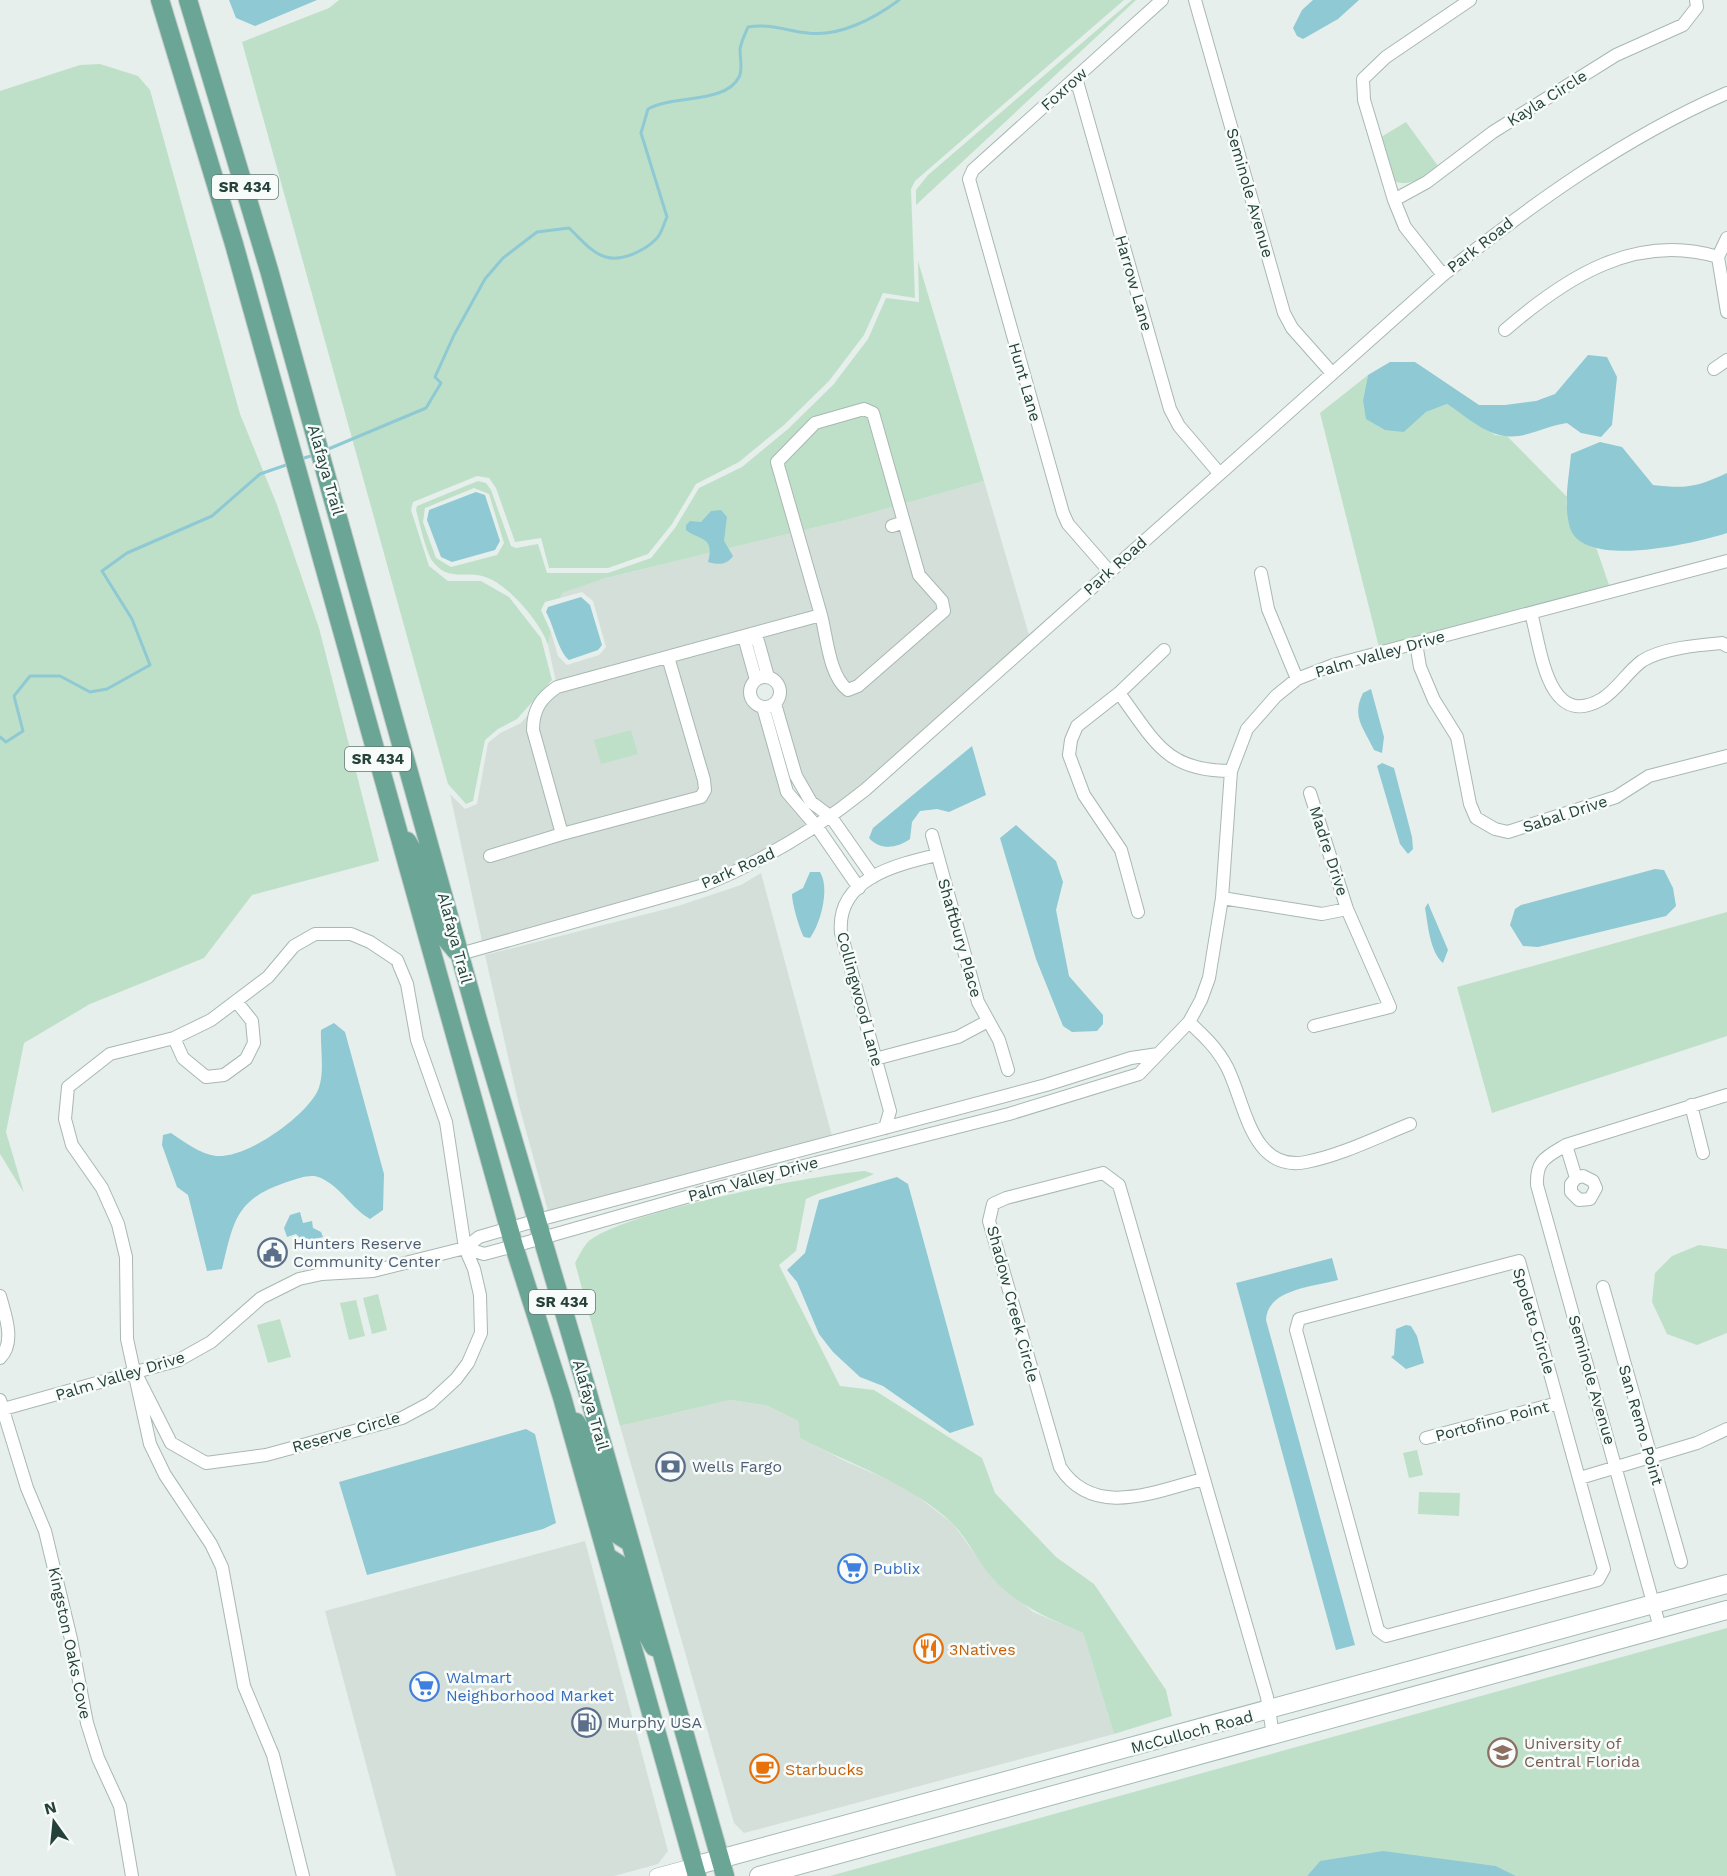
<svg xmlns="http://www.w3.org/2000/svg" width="1727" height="1876" viewBox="0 0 1727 1876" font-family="'Work Sans',sans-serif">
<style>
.built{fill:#d4dfda}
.green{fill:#bfe0c8;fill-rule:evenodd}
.water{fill:#8ec9d4}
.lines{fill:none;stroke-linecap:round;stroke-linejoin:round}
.stream{stroke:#8ec9d4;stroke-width:3}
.minor-casing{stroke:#a8b8b2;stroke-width:14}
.tertiary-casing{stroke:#a8b8b2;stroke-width:16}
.secondary-casing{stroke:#a4bbb3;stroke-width:20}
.primary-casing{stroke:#c2cac8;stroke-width:20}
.minor{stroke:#fff;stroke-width:12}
.tertiary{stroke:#fff;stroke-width:15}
.secondary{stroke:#fff;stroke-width:18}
.primary{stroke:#6aa596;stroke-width:18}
.labels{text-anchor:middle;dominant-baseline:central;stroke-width:5;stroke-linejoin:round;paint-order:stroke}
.shield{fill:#f7fbf9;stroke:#637a73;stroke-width:1.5}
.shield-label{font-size:15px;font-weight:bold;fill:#24423a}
.street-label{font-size:16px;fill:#24423a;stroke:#f7fbf9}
.service-label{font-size:16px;fill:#4e5e75;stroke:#f7fbf9;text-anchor:start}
.shop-label{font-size:16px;fill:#366cbe;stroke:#f7fbf9;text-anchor:start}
.food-label{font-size:16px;fill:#c56008;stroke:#f7fbf9;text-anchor:start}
.education-label{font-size:16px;fill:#785e54;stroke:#f7fbf9;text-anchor:start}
</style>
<rect width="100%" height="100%" fill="#e6efeb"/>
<path class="built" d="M984,481l45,154 -168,150 -30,25 -16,-12 -14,-25 -20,-68 4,-9 -1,-11 -11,-12 -5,-16 -7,14 -13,10 -2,18 12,13 24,81 26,33 -74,40 -32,13 -220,62 -32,-147 15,15 12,-5 11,-61 12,-10 21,-10 35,-41 -8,-37 3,-13 7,24 9,9 32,-10 7,-8 -13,-46 -11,-9 -22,6 1,-5 45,-15 244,-59z
M761,873l71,263 -284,75 -29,-106 -34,-150 193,-49 63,-21z
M730,1400l38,6 30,15 2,17 47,24 60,26 46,36 41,56 39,32 50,21 31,101 -370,99 -10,-10 -114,-397z
M585,1541l83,310 -10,13 -44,12h-218l-71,-265z"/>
<path class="green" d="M339,0h785l-209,181 -4,8 4,109 -32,-5 -19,42 -35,46 -45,44 -45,37 -43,22 -24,40 -24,30 -40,14h-59l-8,-30 -26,4 -19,-54 -7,-10 -12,-2 -64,26 -2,8 18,56 19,15h33l28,16 32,41 11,42 -35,39 -19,10 -13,11 -12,61 -7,3 -18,-20 -206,-742 87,-34z
M1132,0h4l-220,205v-15l12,-15z
M100,64l38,12 12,14 90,324 37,91 42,123 60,233 -127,34 -48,63 -114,46 -66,39 -18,89 18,61 -24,-39v-1063l80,-26z
M1406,122l32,44c-14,10 -27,22 -44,15l-13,-44z
M918,261l66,220 -134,38 -244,59 -44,15 -2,5 -15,4 -4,8 10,22 -3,13c-7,-22 -42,-64 -66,-69 -19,-5 -33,5 -48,-13 -8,-9 -14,-39 -18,-53l1,-4 61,-25 8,2 5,7 20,56 5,2 22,-4 9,29h61l43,-15 24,-30 24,-40 43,-21 46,-38 45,-44 35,-46 18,-41 33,4zM474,488l15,6 15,49 -7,12 -46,12 -15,-9 -13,-36 2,-14z
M1368,375l-5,25 41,32 22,-20 21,-8 48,31 12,1 60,61 -1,7 20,40 10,3 13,38 -230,62 -59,-234z
M631,730l7,24 -37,10 -7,-24z
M1727,912v124l-235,77 -35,-126z
M865,1171l9,3c-23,11 -46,14 -68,25l-10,52 -17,14 61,121 34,4 108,68 13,35 61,64 38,27 72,106 6,26 -58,18 -31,-101c-33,-14 -65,-27 -90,-54 -15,-17 -25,-40 -41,-56 -42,-40 -101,-58 -152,-85l-2,-17 -30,-15 -38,-6 -110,26 -45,-163c3,-6 7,-14 12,-20 28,-30 231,-69 278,-72z
M1699,1245l28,4v84l-30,12 -30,-11 -15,-32 3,-29 17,-17z
M378,1294l9,36 -15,4 -9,-36z
M356,1300l9,36 -16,4 -9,-37z
M280,1319l11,38 -23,6 -11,-38z
M1417,1450l6,25 -14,3 -6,-25z
M1419,1492l41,1 -1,23 -41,-2z
M1727,1628v248h-211l-20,-10 -37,-4 -139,-1 -13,15h-477z"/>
<path class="water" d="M229,0h88l-62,26 -19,-8z
M1313,0h46l-21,19 -35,20 -6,-3 -4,-8 9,-18z
M1588,355l19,2 10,20 -5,48 -11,12 -20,-4 -14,-10c-17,2 -33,11 -49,13 -28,4 -49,-18 -71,-32l-21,8 -22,20 -19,-2 -19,-11 -3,-19 5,-25 22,-13h25l64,43h26l31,-4 19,-7z
M1600,442l22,5 31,38c33,4 44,2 74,-12v60c-31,10 -143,37 -157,-5 -7,-24 -1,-50 1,-74z
M476,492l9,3 15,46 -5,9 -43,12 -11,-5 -14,-37 2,-10z
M721,510l6,7 -3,24 9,15c-6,9 -15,9 -25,6 7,-27 -9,-21 -22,-32v-5l4,-4 11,1 10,-11z
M581,597l9,8 12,40 -4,5 -29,10c-11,-9 -15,-34 -23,-48l2,-5z
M1371,689l13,48 -2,16 -8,-3c-10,-22 -23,-33 -11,-57z
M972,746l14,49 -37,17 -12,-3 -17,2 -8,11 -2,17c-13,9 -29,12 -41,-1l4,-10z
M1382,763l12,5 18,69 1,12 -5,5 -8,-10 -23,-78z
M1016,825l40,36 7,21 -7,28 13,66 34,39v9l-6,7 -25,1 -9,-6 -27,-67 -36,-121z
M1655,869l9,1 9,18 3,18 -10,10 -128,31 -15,-1 -13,-21 5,-16 6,-4z
M810,872h10c10,16 1,51 -10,66l-6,-1c-5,-9 -12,-34 -12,-43l11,-6z
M1428,903l20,47 -5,13c-13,-11 -15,-38 -18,-55z
M334,1023l11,9 39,142 -1,36 -13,9c-19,-11 -28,-31 -49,-41 -9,-5 -22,0 -31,3 -53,17 -56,37 -68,88l-15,2 -19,-76 -11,-8 -15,-42 1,-10 8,-2c12,8 29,21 45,23 31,2 84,-36 100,-62 10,-16 4,-46 5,-64z
M897,1177l11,7 66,241 -24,8 -67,-47 -23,-9 -27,-25 -14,-18 -22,-52 -10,-12 18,-17 14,-53z
M300,1212l3,11 9,-2 1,7 8,4 2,5 -19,5 -8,-8 -9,3 -3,-9 6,-13z
M1332,1258l6,22c-25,7 -71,9 -72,40l89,325 -19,5 -100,-367z
M1406,1325l5,1 6,10 7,27 -18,6 -15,-12 3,-2 2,-26z
M526,1429l9,5 21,89 -13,6 -176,46 -28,-93z
M1383,1851l113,15 20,10h-209l13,-15z"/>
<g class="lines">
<path class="stream" d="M326,450l100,-42 15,-25 -6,-6 19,-42 31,-56 18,-21 34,-26 32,-4c11,10 22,25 37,29 16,5 40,-7 51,-19 5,-5 7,-15 10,-21l-26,-84 7,-24c23,-14 78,-5 91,-32 4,-7 1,-19 1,-28 1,-7 5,-15 8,-22 20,-4 40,4 60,6 32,4 67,-15 91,-33
M301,459l13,-4
M0,737l6,5 17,-11 -9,-35 16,-20h30l30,16 17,-3 43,-24 -18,-46 -30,-48 25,-18 85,-37 48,-42 29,-10"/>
<defs>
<path id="minor" d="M1195,0l89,313 8,15 39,44
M1470,0l-84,57 -23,22 1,21 30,100 33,-18 66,-50 123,-77 67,-30 14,-18 -1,-7
M1076,78l94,331 9,17 40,47
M1394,200l11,27 38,48
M1727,238l-9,19 9,55
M1505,330c60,-52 130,-98 213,-73
M1714,369l13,-9
M1109,571l-41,-47 -5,-11 -94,-334 4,-9 189,-170
M1261,573l7,36 29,70
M1531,613c10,35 16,118 71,86 16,-10 25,-27 40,-38 20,-13 57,-16 80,-18l5,3
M821,615c6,22 8,61 27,75l10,-4 86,-75 -2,-10 -23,-26 -15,-53
M1416,643l4,24 14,33 23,37 13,67 6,14 19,11 13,3 108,-35 33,-21 78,-20
M668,657l36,123 1,10 -4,7 -139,37 -29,-104c0,-21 8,-32 24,-43l264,-72 -44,-153 38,-39 49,-14 9,4 31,109 -12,4
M750 692a15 15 0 1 1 30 0a15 15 0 1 1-30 0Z
M756,680l-10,-36 4,-9 8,6 10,36
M1119,693c36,48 46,78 112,78
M775,704l21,72 15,26 20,15 42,60
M763,707l24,85 30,35 42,61
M1310,793l37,116 43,98 -76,19
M932,835l46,167 21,38 9,30
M490,856l72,-22
M1222,898l100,16 25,-5
M1138,912l-17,-62 -37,-55 -15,-40 2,-15 6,-14 42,-33 45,-43
M460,954l244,-69c59,-24 111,-55 161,-95l578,-515c88,-70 180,-137 284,-182
M1189,1022c15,14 28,26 38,45 18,35 24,106 79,95 36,-7 71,-25 104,-38
M174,1038l9,20 23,19 18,-2 22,-16 8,-16 -2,-22 -16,-20
M875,1059l83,-22 30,-16
M1691,1105l12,48
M885,1128l5,-17 -49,-178c-5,-54 54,-68 96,-78
M1566,1145c-20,12 -30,15 -29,40l123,443
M1576,1178l7,-2 10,5 3,7 -6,11 -11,1 -8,-8v-8l5,-6 -10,-33 161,-50
M465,1248l19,6 30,-8 204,-58 291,-74 130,-40 50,-52 12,-22 8,-22 13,-80 9,-127 16,-42 29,-33 21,-17 36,-14 394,-104
M1519,1261l85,308 -6,11 -212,56 -8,-6 -82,-300 3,-11z
M1603,1287l78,275
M0,1296c5,19 16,46 0,62
M136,1374l35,69 35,20 60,-8 136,-37 28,-15 26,-24 12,-16 13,-30 -1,-38 -6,-26 -9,-21 -19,-126 -29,-82 -10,-56 -10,-24 -27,-18 -19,-8h-36l-21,12 -26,31 -57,43 -37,18 -64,16 -42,33 -3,32 7,26 30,43 16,36 8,33 1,82 23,105 15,31 46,69 11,23 22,119 29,69 30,121
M0,1400l27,88 18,43 26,108 16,84 11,35 22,48 12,70
M0,1410l179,-50 32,-18 50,-44 38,-19 23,-5 51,-3 92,-23 14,-11 59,-17 508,-135 85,-27 27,-4
M1426,1438l132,-35
M1580,1478l117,-35 30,-14
M1203,1479c-49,13 -110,40 -143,-12l-71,-246 4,-17 13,-6 97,-25 16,12 148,512 6,38"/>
<path id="tertiary" d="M657,1876l37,-10"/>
<path id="secondary" d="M694,1866l1033,-282
M759,1876l968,-266"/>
<path id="primary" d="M160,0l74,244 280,1002 48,151 135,479
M188,0l81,270 210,754 108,366 138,486
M407,841l14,23 19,68 16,19
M576,1422l14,24 22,77 6,12 11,7
M608,1557l14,9 18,56 14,25"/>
</defs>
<use href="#minor" class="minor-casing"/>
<use href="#tertiary" class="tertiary-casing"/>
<use href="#secondary" class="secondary-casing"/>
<use href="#primary" class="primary-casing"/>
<use href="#minor" class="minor"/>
<use href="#tertiary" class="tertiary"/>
<use href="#secondary" class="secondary"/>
<use href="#primary" class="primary"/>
</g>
<defs>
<symbol id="civic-ring" viewBox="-11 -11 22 22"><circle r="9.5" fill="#f7fbf9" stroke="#5c6f8a" stroke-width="1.5"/><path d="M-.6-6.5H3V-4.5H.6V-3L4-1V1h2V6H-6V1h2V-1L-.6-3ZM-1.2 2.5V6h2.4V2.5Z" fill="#5c6f8a"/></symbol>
<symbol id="bank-ring" viewBox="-11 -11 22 22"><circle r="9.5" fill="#f7fbf9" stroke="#5c6f8a" stroke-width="1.5"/><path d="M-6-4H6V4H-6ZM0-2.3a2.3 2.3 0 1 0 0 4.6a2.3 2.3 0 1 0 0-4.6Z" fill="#5c6f8a"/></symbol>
<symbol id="supermarket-ring" viewBox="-11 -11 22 22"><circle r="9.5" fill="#f7fbf9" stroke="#3f7fe0" stroke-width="1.5"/><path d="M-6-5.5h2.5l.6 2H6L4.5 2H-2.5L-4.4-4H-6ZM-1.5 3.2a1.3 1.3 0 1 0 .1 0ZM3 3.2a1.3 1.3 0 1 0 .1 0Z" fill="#3f7fe0"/></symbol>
<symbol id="restaurant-ring" viewBox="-11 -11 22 22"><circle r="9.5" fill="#f7fbf9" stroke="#e8710a" stroke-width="1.5"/><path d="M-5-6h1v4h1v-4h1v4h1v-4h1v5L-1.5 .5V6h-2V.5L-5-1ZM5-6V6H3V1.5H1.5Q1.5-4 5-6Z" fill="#e8710a"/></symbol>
<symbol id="fuel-ring" viewBox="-11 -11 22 22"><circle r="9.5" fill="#f7fbf9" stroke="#5c6f8a" stroke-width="1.5"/><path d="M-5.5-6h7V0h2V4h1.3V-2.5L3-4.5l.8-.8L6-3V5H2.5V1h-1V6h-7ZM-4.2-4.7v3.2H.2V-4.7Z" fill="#5c6f8a"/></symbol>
<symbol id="university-ring" viewBox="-11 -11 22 22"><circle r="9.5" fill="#f7fbf9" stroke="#8d6e63" stroke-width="1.5"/><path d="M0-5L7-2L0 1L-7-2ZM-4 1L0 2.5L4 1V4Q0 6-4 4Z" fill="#8d6e63"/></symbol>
<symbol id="cafe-ring" viewBox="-11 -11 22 22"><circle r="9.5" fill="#f7fbf9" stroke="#e8710a" stroke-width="1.5"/><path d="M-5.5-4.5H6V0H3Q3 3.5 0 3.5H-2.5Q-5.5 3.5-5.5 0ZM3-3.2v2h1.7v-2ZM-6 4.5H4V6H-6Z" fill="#e8710a"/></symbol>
</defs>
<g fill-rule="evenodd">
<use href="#civic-ring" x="256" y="1236" width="33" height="33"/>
<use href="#bank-ring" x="654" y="1450" width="33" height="33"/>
<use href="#supermarket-ring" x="836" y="1552" width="33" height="33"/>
<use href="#restaurant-ring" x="912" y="1632" width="33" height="33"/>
<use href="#supermarket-ring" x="408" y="1670" width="33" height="33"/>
<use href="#fuel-ring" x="570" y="1706" width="33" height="33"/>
<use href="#university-ring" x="1486" y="1736" width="33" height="33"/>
<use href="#cafe-ring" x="748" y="1752" width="33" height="33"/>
</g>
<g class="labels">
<g class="shield">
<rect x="212" y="175" width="66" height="24" rx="4.5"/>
<rect x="345" y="747" width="66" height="24" rx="4.5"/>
<rect x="529" y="1290" width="66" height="24" rx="4.5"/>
</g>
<g class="shield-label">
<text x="245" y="187">SR 434</text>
<text x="378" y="759">SR 434</text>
<text x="562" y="1302">SR 434</text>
</g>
<g class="street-label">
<text transform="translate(1064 89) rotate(-42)">Foxrow</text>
<text transform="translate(1547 98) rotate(-32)">Kayla Circle</text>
<text transform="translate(1250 193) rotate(74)">Seminole Avenue</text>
<text transform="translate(1480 245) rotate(-38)">Park Road</text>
<text transform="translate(1134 283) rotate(74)">Harrow Lane</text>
<text transform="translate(1025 382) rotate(74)">Hunt Lane</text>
<text transform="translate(326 470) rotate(74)">Alafaya Trail</text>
<text transform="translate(1115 566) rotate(-42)">Park Road</text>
<text transform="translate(1380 654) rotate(-16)">Palm Valley Drive</text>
<text transform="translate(1565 814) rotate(-18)">Sabal Drive</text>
<text transform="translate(1329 851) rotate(72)">Madre Drive</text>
<text transform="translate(738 868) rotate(-24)">Park Road</text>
<text transform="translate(455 938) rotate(75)">Alafaya Trail</text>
<text transform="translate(960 938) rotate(74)">Shaftbury Place</text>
<text transform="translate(860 999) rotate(75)">Collingwood Lane</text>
<text transform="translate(753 1179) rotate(-15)">Palm Valley Drive</text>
<text transform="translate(1013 1304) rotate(75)">Shadow Creek Circle</text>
<text transform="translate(1534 1321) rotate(73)">Spoleto Circle</text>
<text transform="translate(120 1376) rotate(-17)">Palm Valley Drive</text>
<text transform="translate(1592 1380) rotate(74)">Seminole Avenue</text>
<text transform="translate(591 1405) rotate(74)">Alafaya Trail</text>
<text transform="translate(1492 1421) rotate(-15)">Portofino Point</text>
<text transform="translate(1641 1425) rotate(74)">San Remo Point</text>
<text transform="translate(346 1432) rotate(-16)">Reserve Circle</text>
<text transform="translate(70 1643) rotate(78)">Kingston Oaks Cove</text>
<text transform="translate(1192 1732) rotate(-15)">McCulloch Road</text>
</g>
<g class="service-label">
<text x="293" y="1243">Hunters Reserve<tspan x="293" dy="18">Community Center</tspan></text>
<text x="692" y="1466">Wells Fargo</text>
<text x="607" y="1722">Murphy USA</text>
</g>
<g class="shop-label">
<text x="873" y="1568">Publix</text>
<text x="446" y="1677">Walmart<tspan x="446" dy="18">Neighborhood Market</tspan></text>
</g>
<g class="food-label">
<text x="949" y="1649">3Natives</text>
<text x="785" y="1769">Starbucks</text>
</g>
<g class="education-label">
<text x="1524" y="1743">University of<tspan x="1524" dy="18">Central Florida</tspan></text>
</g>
</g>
<g transform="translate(54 1822) rotate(345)" stroke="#f7fbf9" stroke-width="4.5" paint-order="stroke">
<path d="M0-4.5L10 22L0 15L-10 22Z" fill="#24423a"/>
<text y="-9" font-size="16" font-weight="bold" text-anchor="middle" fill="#24423a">N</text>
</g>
</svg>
